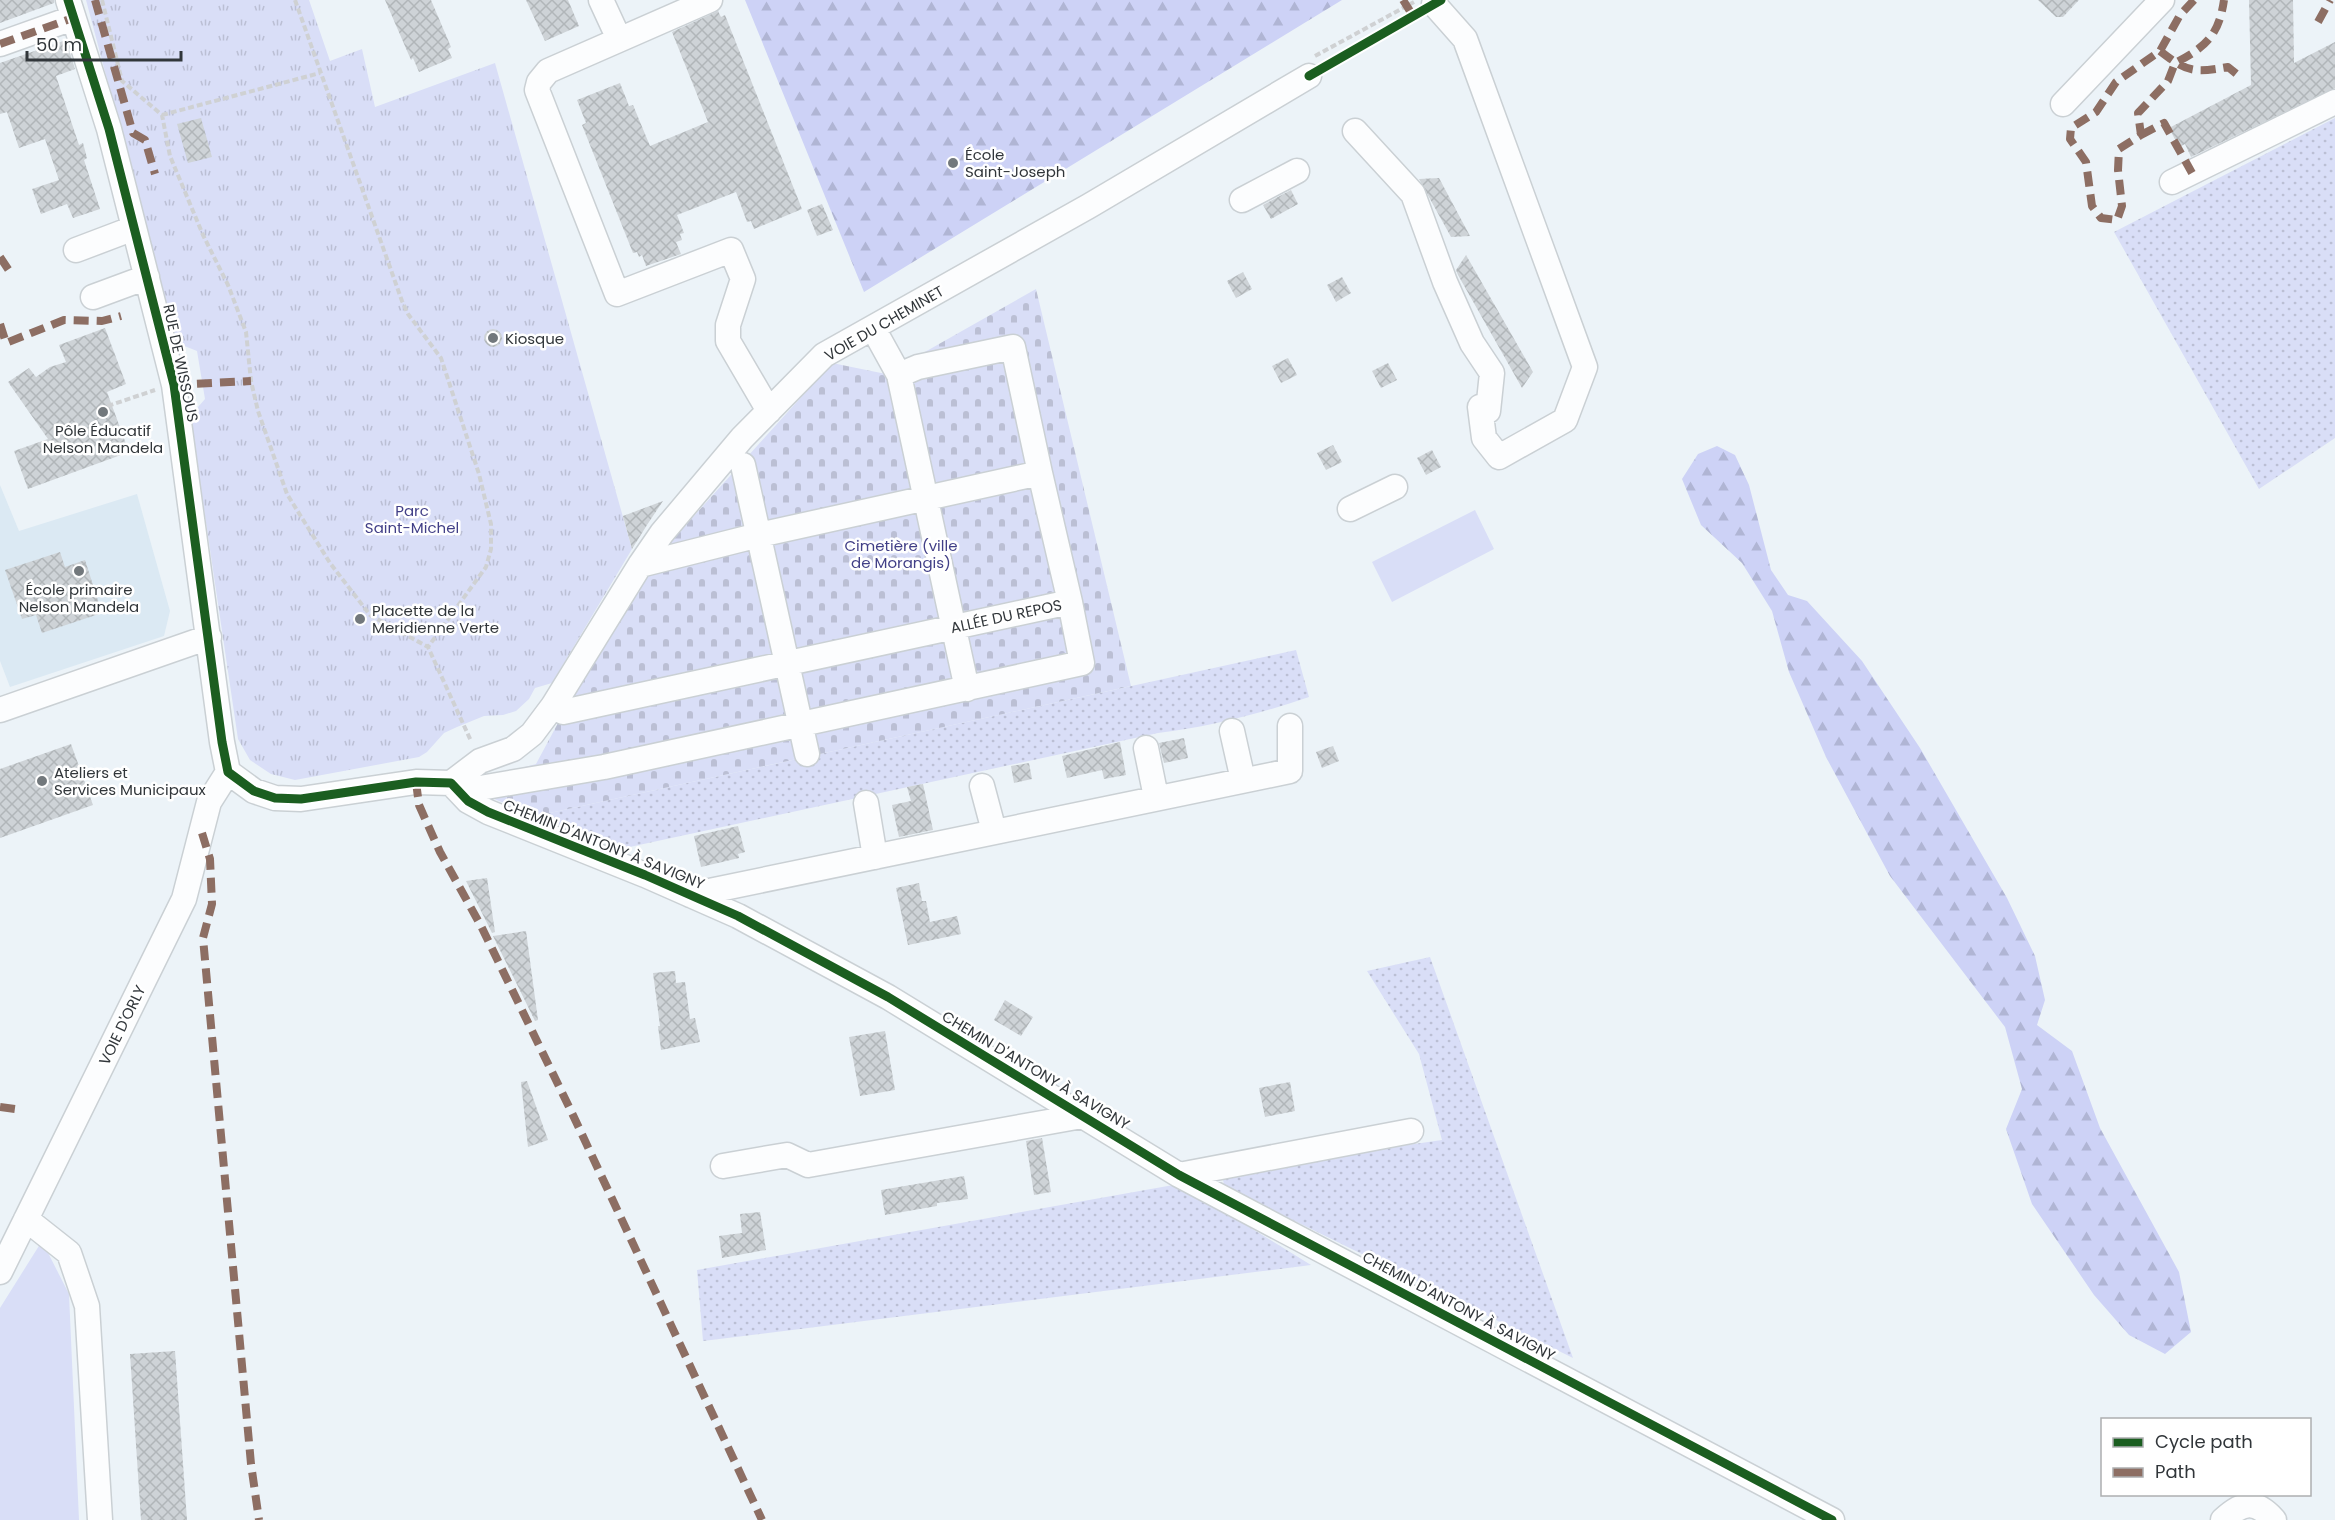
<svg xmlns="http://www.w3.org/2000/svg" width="2335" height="1520" viewBox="0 0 2335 1520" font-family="Poppins,sans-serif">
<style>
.built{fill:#dbe9f3}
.grass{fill:url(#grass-dots)}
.forest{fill:url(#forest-firs)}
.cemetery{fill:url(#cemetery-stones)}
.park{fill:url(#park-tufts)}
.pitch{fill:#d9def7}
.building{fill:url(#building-cross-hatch)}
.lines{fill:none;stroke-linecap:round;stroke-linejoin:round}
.minor-casing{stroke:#cad0d4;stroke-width:27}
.path{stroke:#cfd1d3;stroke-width:4;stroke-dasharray:6 3;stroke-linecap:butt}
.minor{stroke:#fcfdfe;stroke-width:24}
.quiet{stroke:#8d6e63;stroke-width:8;stroke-dasharray:15 8;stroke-linecap:butt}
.cycleway-casing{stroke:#fff;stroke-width:13}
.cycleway{stroke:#1b5e20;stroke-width:9}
.poi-dot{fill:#72787c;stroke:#fff;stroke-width:2}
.labels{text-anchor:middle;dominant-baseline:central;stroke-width:5;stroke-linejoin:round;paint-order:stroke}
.poi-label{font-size:15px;fill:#31363a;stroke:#fff;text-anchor:start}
.street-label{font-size:15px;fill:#31363a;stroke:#fff}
.park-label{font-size:15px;fill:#413f87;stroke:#fff}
</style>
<defs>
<pattern id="grass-dots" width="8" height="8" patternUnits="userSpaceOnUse" patternTransform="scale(1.5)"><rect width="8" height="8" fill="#d9def7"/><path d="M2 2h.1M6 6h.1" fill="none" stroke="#bbbfd4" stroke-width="1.8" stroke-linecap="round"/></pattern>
<pattern id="forest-firs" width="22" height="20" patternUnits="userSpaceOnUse" patternTransform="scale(1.5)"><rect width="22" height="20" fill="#cdd2f6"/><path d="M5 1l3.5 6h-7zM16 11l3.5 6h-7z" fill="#b0b5d4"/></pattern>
<pattern id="cemetery-stones" width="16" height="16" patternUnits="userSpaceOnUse" patternTransform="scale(1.5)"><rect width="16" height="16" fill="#d9def7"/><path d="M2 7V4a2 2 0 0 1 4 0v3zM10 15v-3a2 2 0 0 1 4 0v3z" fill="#bbbfd4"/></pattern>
<pattern id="park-tufts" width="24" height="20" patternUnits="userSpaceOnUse" patternTransform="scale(1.5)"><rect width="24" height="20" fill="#d9def7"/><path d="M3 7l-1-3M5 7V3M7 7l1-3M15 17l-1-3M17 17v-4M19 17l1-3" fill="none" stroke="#bbbfd4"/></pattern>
<pattern id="building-cross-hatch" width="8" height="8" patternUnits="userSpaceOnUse" patternTransform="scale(1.5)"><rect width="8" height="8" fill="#ced3d7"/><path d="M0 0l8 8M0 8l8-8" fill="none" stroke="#b1b6b9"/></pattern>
</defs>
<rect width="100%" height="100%" fill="#ecf3f8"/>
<path class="built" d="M0,485l19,46 118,-37 33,117 -6,25 -154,51 -10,-26z"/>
<path class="grass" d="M2335,118v320l-76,51 -145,-257z
M1296,650l13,47c-50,17 -99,30 -151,36l-533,115 -89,-32z
M1430,957l143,401 -349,-172 -2,-14 220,-32 -23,-86 -52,-83z
M1179,1184l132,81 -608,76 -6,-71z"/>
<path class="forest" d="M745,0h597l-478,292z
M1717,446l18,9 14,30 22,85 17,25 19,6 55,60 58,87 87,150 28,58 10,44 -8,25 35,26 28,77 79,144 12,60 -26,22 -36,-19 -35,-40 -62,-91 -26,-75 16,-40 -17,-62 -115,-151 -64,-119 -37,-85 -17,-61 -30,-48 -41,-38 -19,-46 16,-25z"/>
<path class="cemetery" d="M1036,289l95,397 -595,130 -49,-20v-19l49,-13 36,-67 93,-149 167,-185 54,11z"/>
<path class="park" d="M86,0h223l21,61 32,-12 13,58 120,-44 137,486 -80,134 -17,5 -6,11 -13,12 -13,4 -19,1 -27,11 -13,6 -17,19 -8,5 -124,23 -24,-6 -21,-14 -12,-21 -47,-318 1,-7 13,-15 -8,-48 -20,-8z"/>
<path class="pitch" d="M1475,510l19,39 -102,53 -20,-40z
M42,1241l27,53 10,226h-79v-212z"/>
<path class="building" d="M0,0h54v3l-54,20z
M385,0h46l20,47 -3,2 4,9 -33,14 -6,-14 -2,2z
M526,0h42l11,26 -34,15z
M2038,0h41l-16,17h-7z
M2249,0h44l1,63 41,-21v46l-144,69 -6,-13 -6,3 -10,-19 82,-43z
M718,11l3,6 4,-2 77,194 -48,20 -3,-8 -4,1 -11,-30 -59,23 7,18 -4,1 2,6 -6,2 5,12 -35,12 -4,-11 -3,2 -2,-5 -4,1 -51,-128 4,-2 -9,-23 43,-17 9,23 4,-1 17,41 58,-24 -36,-90z
M66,40l9,29 -19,7 23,69 4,-2 4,15 -3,2 16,49 -27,9 -6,-14 -26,10 -9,-25 27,-9 -14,-41 -26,9 -12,-36 -7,2v-51z
M201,118l11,39 -24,6 -11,-39z
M1439,178l31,58 -19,1 -32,-58z
M1291,190l7,14 -27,15 -8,-14z
M822,204l11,26 -16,6 -10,-26z
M1466,255l67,117 -11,16 -64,-113 -2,-5z
M1243,272l9,17 -16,9 -9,-17z
M1342,277l9,16 -15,9 -9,-17z
M105,328l21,56 -19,8 22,60 -101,37 -14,-38 34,-12 -40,-57 21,-14 7,9 14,-10 16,-5 -7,-17z
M484 338a9 9 0 1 1 18 0a9 9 0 1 1-18 0Z
M1288,358l9,17 -16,8 -9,-17z
M1388,363l9,17 -16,8 -9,-17z
M1333,445l9,17 -16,8 -9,-17z
M1432,450l9,17 -15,8 -9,-17z
M663,501l-16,24 -15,24 -9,-33z
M60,552l5,15 20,-7 17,53 -60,20 -6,-18 -14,4 -17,-49z
M1184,738l4,20 -24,5 -5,-20z
M1120,742l6,33 -22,4 -2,-9 -35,8 -5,-22z
M71,744l22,61 -93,33v-69z
M1333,746l6,15 -17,7 -6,-16z
M1029,763l3,16 -18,4 -3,-17z
M923,784l10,46 -34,7 -7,-32 19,-4 -4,-14z
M738,826l7,26 -7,2 1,4 -38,9 -7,-31z
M487,878l8,54 -3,1 -26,-52z
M919,883l3,18h4l4,21 27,-6 4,18 -53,11 -12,-57z
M526,931l12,89 -3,1 -42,-85z
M675,971l1,12 9,-1 5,37 5,-1 5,24 -39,8 -3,-24h2l-7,-53z
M1005,1000l28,17 -12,19 -27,-16z
M885,1031l10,59 -35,6 -11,-59z
M527,1081l21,59 -20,7 -7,-65z
M1290,1082l5,29 -30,6 -6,-29z
M1042,1138l9,54 -17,3 -8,-54z
M964,1176l4,23 -31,4v3l-52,9 -4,-25z
M760,1212l6,38 -44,8 -3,-22 23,-3 -2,-19z
M175,1351l12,169h-46l-11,-166z"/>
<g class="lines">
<defs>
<path id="minor" d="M68,0l41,129 65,256 48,357 6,30 26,19 21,7 26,1 115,-17 35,1 17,18 20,11 157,63 93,41 150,81 291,178 653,345
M601,0l18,39
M710,0l-162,71 -9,11 -2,8 80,204 114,-44 12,29 -15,46v16l41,70
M1434,4l31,35 120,328 -20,53 -66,37 -15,-19 -4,-31
M0,44l73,-26
M2063,104l99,-104
M1355,131l58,63 32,88 27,61 20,30 -4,38
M2172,182l163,-80
M1242,200l55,-29
M76,250l58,-22
M93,297l54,-20
M873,328l26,47
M743,465l64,289
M1350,509l45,-22
M967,689l-68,-314 19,-8 95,-20 27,126
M553,706l10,6 507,-110 -30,-129 -281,62 -119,30
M0,710l209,-73
M1232,731l11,49
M1146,748l10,49
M451,783l29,-22 33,-12 19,-15 21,-28 87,-141 22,-32 80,-95 82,-83 265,-149 220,-130
M982,786l12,45
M470,802l10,-14 124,-21 478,-104 -12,-61
M866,803l9,54
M690,895l600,-124v-45
M723,1166l64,-11 21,10 274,-49
M1179,1175l232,-44
M26,1219l43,34 18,53 13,214
M0,1272l184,-373 25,-97 19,-30
M2223,1520c20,-19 33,-20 51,0"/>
</defs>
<use href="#minor" class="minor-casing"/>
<path class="path" d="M102,0l20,81 40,34 8,41 33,79 25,50 18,47 5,49 7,30 29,83 43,69 40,52 58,32 43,94
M295,0l107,301 6,13 33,44 38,116 12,50v25l-5,18 -58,80
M1315,56l99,-54
M162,115l158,-42
M99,409l56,-19"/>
<use href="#minor" class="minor"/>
<path class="quiet" d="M95,0l38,133 12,7 10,34
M1403,0l10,16
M2194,0l-14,15 -20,36 -44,31 -20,30 -25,16 -1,11 16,23 6,44 9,12 16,2 5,-14 -4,-36 1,-21 22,-14 -3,-22 30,-32 7,-18c31,-16 44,-28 49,-63
M2318,22l12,-22
M0,44l73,-26
M2160,51c27,21 33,22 68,16l11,9
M2141,135l23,-12 28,50
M0,257l10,15
M0,324l6,19 58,-23 38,1 19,-5
M174,385l77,-4
M416,782l3,23 21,47 41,74 91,187 190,407
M202,833l8,26 2,45 -9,34 48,526 8,56
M0,1107l15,2"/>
<defs>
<path id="cycleway" d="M68,0l41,129 65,256 48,357 6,30 26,19 21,7 26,1 115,-17 35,1 17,18 20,11 157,63 93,41 150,81 291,178 653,345
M1309,76l132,-76"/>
</defs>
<use href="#cycleway" class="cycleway-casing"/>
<use href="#cycleway" class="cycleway"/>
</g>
<g class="poi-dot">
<circle cx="953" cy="163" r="6"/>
<circle cx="493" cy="338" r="6"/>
<circle cx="103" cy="412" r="6"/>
<circle cx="79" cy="571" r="6"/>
<circle cx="360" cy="619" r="6"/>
<circle cx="42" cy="781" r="6"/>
</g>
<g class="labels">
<g class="poi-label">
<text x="965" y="154">École<tspan x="965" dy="17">Saint-Joseph</tspan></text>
<text x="505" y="338">Kiosque</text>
<text x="103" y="430" text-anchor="middle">Pôle Éducatif<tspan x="103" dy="17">Nelson Mandela</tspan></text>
<text x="79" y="589" text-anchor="middle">École primaire<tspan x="79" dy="17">Nelson Mandela</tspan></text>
<text x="372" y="610">Placette de la<tspan x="372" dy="17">Meridienne Verte</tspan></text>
<text x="54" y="772">Ateliers et<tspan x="54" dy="17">Services Municipaux</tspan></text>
</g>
<g class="street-label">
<text transform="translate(884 323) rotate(-30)">VOIE DU CHEMINET</text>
<text transform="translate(181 363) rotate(78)">RUE DE WISSOUS</text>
<text transform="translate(1006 616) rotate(-12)">ALLÉE DU REPOS</text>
<text transform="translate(604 844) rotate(22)">CHEMIN D'ANTONY À SAVIGNY</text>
<text transform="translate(122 1025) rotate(-64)">VOIE D'ORLY</text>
<text transform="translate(1036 1070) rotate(31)">CHEMIN D'ANTONY À SAVIGNY</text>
<text transform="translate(1459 1306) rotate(28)">CHEMIN D'ANTONY À SAVIGNY</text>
</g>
<g class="park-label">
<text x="412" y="510">Parc<tspan x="412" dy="17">Saint-Michel</tspan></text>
<text x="901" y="545">Cimetière (ville<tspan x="901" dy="17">de Morangis)</tspan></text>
</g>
</g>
<rect x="2101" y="1418" width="210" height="78" fill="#ffffff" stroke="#adafb0" stroke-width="1.5"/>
<rect x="2113" y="1438" width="30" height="9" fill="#1b5e20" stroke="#adafb0" stroke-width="1.5"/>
<text x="2155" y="1448" font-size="18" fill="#31363a">Cycle path</text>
<rect x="2113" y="1468" width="30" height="9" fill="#8d6e63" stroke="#adafb0" stroke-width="1.5"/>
<text x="2155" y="1478" font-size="18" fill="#31363a">Path</text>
<path d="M27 51v9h154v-9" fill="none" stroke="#31363a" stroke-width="3"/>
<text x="36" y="51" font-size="18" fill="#31363a" stroke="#ffffff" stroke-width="4.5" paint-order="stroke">50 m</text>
</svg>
